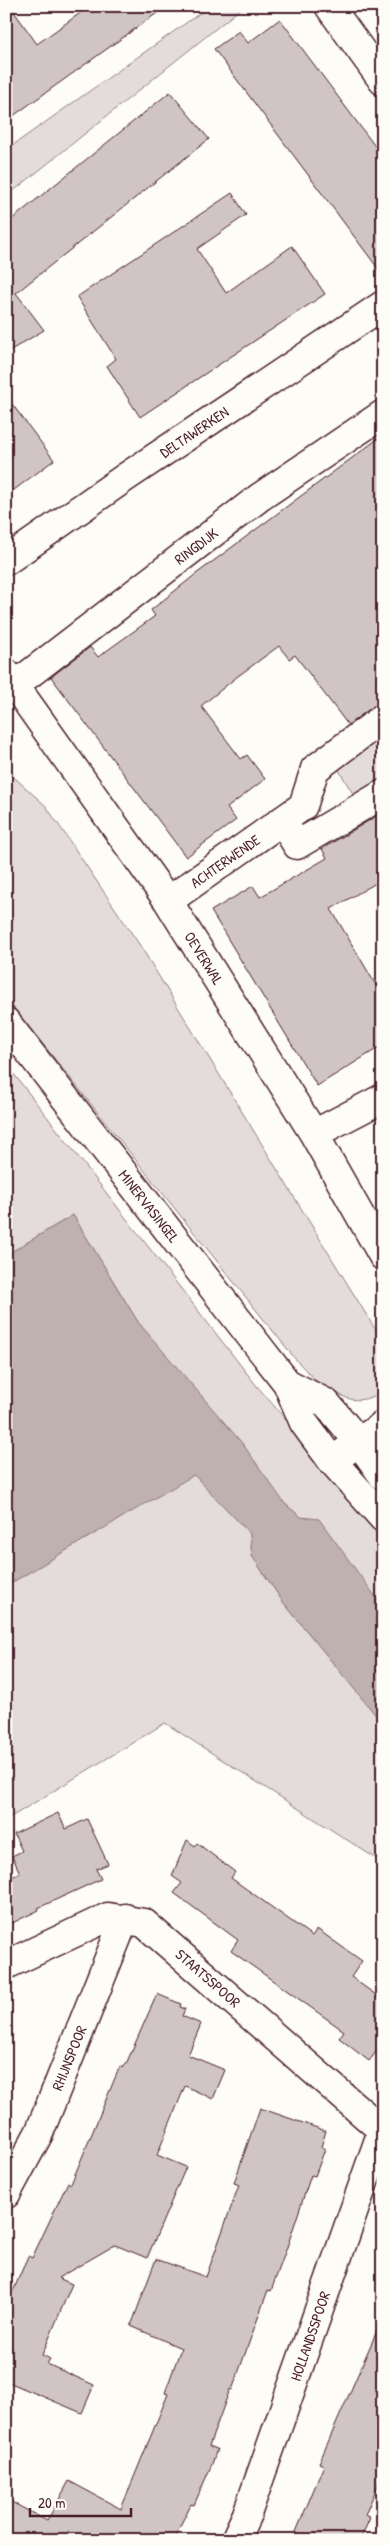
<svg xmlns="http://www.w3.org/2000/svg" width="389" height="2546" viewBox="0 0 389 2546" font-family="'Patrick Hand',sans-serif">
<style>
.green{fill:#e3dcda;stroke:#967e82}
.water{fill:#c0b1b1;stroke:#91777b}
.building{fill:#d0c5c4;stroke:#4a1f2b}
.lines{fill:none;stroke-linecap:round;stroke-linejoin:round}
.pedestrian-casing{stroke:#4a1f2b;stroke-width:31}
.minor-casing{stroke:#4a1f2b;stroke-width:31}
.tertiary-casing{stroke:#4a1f2b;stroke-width:31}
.pedestrian{stroke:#fdfcf7;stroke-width:28}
.minor{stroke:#fdfcf7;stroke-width:28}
.tertiary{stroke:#fdfcf7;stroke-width:28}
.labels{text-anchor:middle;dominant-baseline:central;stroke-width:4;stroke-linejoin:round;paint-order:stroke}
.street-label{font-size:15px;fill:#4a1f2b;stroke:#fdfcf7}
</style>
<rect width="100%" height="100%" fill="#fdfcf7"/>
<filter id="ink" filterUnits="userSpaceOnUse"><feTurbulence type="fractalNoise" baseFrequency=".02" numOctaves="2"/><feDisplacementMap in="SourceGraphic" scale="10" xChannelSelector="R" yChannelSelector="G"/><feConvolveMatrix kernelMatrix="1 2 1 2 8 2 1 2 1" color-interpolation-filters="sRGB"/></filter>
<g filter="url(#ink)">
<path class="green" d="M210,6h34l-238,191v-47z
M383,725v65l-24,14 -25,-42z
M6,770l40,36 95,141 242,395v50c-18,9 -32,12 -48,-1l-5,4 -33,-34 -291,-363z
M6,1064l250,321 127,147v75l-82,-90 -16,-13 -147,-182 -65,-107 -67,40z
M194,1474l56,60 2,22 31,46 100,122v139l-218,-140 -159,97v-234z"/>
<path class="water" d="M73,1215l65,107 104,121 43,61 16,13 18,2 64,88v117l-100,-122 -31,-46 -2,-22 -56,-59 -188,111v-331z"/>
<path class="building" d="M6,6h4l27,38 53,-38h77l-161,115z
M280,19l103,138v118l-169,-226 25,-18 9,12z
M170,92l39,47 -193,154 28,37 -38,23v-129z
M232,193l14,22 -49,34 29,44 66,-47 33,48 -185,123 -33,-51 9,-7 -39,-62z
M6,396l48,64 -48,36z
M383,435v267l-9,4 -26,19 -53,-70 -6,4 -10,-13 -41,30 -37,30 40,53 6,-4 18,24 -38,29 9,12 -50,37 -135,-180 39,-30 8,10 57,-41 -4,-6 45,-36z
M383,812v67l-52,30 52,88v48l-66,41 -106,-175 42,-25 7,11 67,-39 -5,-9z
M58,1813l8,16 21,-10 21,45 -12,5 5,10 -63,29 1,2 -33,16v-46l14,-7 -8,-17 10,-5 -8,-17z
M187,1840l8,6 2,-3 38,29 -4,6 81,58 5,-7 45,32 -11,16 32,23v43l-14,18 -30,-23 5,-7 -113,-80 7,-11 -64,-47 8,-10 -10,-7z
M157,1994l24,10 -1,3 5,2 -3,7 19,8 -13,31 37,15 -12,29 -28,-13 -28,69 29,12 -39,91 -32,-13 -57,33 14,6 -30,71 8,4 -3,5 47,21 -12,28 -76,-32v-73l22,-52 4,2 36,-76 3,2 49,-118 3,2 3,-4z
M260,2108l66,23 -5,16 4,2 -10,27 -4,-1 -25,75 -15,41 -3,-1 -36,100 -2,-1 -21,57 8,3 -5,15 -18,41 -3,-1 -18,36h-167v-41l41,22 22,-40 52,28 47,-115 -3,-1 16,-45 -50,-22 25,-67 50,18 33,-92 -5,-2z
M383,2317v156l-18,42 5,3 -10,22h-65l3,-7 -2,-1 28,-67 -5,-2z"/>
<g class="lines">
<defs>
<path id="pedestrian" d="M315,769l68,-51
M282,821l15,24 86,-51"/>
<path id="minor" d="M329,6l54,75
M6,561l120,-84 257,-172
M6,673l162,228 146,233 69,122
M15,685l245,-188 123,-83
M168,901l135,-95 12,-37
M314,1134l69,-36
M332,1461l51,-36
M6,1965l102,-48 36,6 239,208
M6,2194l33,-61 86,-215
M235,2540l12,-26 135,-383"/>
<path id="tertiary" d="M6,1022l281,361 17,40 28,38 51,57
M287,1383l39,20 33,39 24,34"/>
</defs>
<use href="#pedestrian" class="pedestrian-casing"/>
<use href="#minor" class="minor-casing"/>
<use href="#tertiary" class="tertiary-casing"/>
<use href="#pedestrian" class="pedestrian"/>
<use href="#minor" class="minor"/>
<use href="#tertiary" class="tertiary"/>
</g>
</g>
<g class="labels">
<g class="street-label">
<text transform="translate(194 432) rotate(-34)">DELTAWERKEN</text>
<text transform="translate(196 546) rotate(-37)">RINGDIJK</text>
<text transform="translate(225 861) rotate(-35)">ACHTERWENDE</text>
<text transform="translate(204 958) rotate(58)">OEVERWAL</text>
<text transform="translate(149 1206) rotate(52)">MINERVASINGEL</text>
<text transform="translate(208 1978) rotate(41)">STAATSSPOOR</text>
<text transform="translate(69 2058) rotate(-68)">RHIJNSPOOR</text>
<text transform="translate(310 2336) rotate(-71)">HOLLANDSSPOOR</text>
</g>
</g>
<rect width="389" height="2546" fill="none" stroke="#fdfcf7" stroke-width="25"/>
<rect x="12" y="12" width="364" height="2521" fill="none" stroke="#4a1f2b" stroke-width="2" filter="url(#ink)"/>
<path d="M30 2508v8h101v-8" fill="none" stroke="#4a1f2b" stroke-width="2.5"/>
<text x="38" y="2508" font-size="15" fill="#4a1f2b" stroke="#fdfcf7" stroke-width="4" paint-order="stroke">20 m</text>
</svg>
